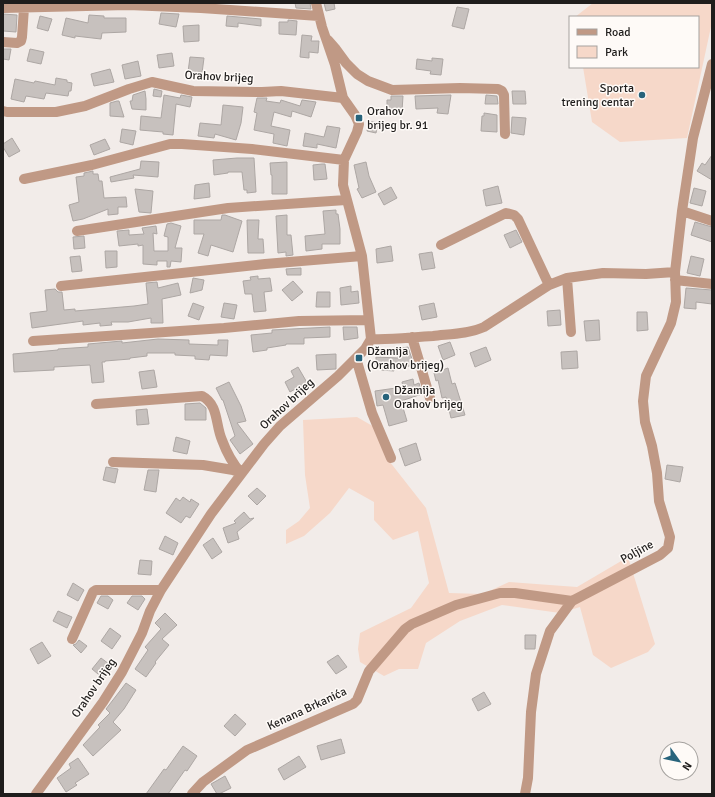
<svg xmlns="http://www.w3.org/2000/svg" width="715" height="797" viewBox="0 0 715 797" font-family="Signika,sans-serif">
<style>
.green{fill:#f6d8c9}
.building{fill:#c7c1be;stroke:#ada7a4}
.lines{fill:none;stroke-linecap:round;stroke-linejoin:round}
.street{stroke:#c09985;stroke-width:10}
.poi-dot{fill:#27637b;stroke:#fefaf7;stroke-width:1.5}
.labels{text-anchor:middle;dominant-baseline:central;stroke-width:3;stroke-linejoin:round;paint-order:stroke}
.street-label{font-size:12px;fill:#1f1d1c;stroke:#fefaf7}
.poi-label{font-size:12px;fill:#1f1d1c;stroke:#fefaf7;text-anchor:start}
</style>
<rect width="100%" height="100%" fill="#f2ece9"/>
<path class="green" d="M593,3h119v19l-25,116 -67,4 -28,-20 -9,-55h115v-50h-123z
M357,417l19,11 10,29 40,51 23,85 34,1 26,-12 68,5 51,-30 27,87 -7,8 -37,16 -18,-13 -13,-48 -20,6 -58,-8 -42,16 -34,22 -8,26h-19l-15,7 -24,-14 -2,-13 2,-16 51,-25 18,-25 -11,-52 -25,9 -19,-20v-18l-25,-14 -19,25 -26,23 -18,8v-14l13,-9 11,-13 -5,-33 -2,-55z"/>
<path class="building" d="M295,3h15l1,6 -15,-1z
M324,3h10l1,6 -9,2z
M457,7l12,2 -5,20 -12,-3z
M161,13l18,1 -3,13 -17,-3z
M3,14l14,1 -1,17 -13,-1z
M89,15l15,1v2h22v14l-24,1 -1,6 -26,-3v2l-13,-3 4,-17 22,5z
M40,16l12,3 -4,12 -11,-3z
M227,16l34,3v7l-23,-3v4l-12,-1z
M288,20l9,1 -1,14 -17,-1v-12h9z
M199,25v16l-15,1 -1,-16z
M302,35l10,1 -1,5h8l-1,12 -9,-1v6l-9,-1z
M3,49h8l-2,11 -6,-1z
M30,49l14,3 -3,12 -14,-3z
M172,53l2,13 -15,2 -2,-13z
M190,57l14,1 -2,15 -14,-1z
M432,58l11,1 -2,16 -11,-1 1,-3 -15,-2 1,-10 15,2z
M138,61l3,15 -16,3 -3,-14z
M110,69l4,13 -20,4 -3,-12z
M56,78l11,2v2l5,1 -1,8h-2l-1,5 -22,-3 -2,6 -18,-3 -2,6 -13,-3 4,-20 19,4 1,-2 20,4z
M154,89l8,2 -1,6 -8,-1z
M145,91l1,8v11l-14,-1 -2,-8h2l1,-6z
M512,91h13l1,13h-13z
M164,95l16,3 1,-3 11,2 -2,10 -14,-3 -3,31 -10,-1v-2l-23,-2 1,-14 20,2z
M451,95l-3,19 -11,-1 1,-5 -22,1 -1,-13z
M486,95l11,1 1,8h-13z
M391,96h12l-1,15 -15,-1v-10h4z
M257,98h10l-1,3 14,2 1,-3 19,6 2,-6 14,2 -5,15 -19,-6 -1,6 -17,-5 -3,14 19,4 -3,16 -14,-3 1,-9 -20,-4 3,-17 -3,-1z
M117,101h2l5,16 -14,-1v-13z
M223,105l20,2 -2,16 -5,17 -21,-6 -1,4 -16,-2 2,-13 21,2z
M484,113l13,2v17l-16,-1 1,-15h2z
M512,117l14,1 -2,17 -13,-2z
M369,121l9,2 -2,10 -9,-2z
M327,126l13,2 -4,20 -19,-4v4l-14,-2 2,-13 19,4z
M122,129l14,2 -3,14 -13,-3z
M12,138l8,13 -11,6 -6,-10v-3z
M105,139l5,10 -16,6 -4,-10z
M712,155v25l-15,-9 5,-8 3,2z
M237,158h17l2,34 -9,1v-3h-3l-2,-18h-14v1l-14,2 -1,-15z
M141,161l18,1 -1,15 -25,-2 1,3 -23,4 -1,-5 30,-8z
M287,162v32h-15v-19h-1l-1,-12z
M366,162l3,14 7,16 -14,6 -5,-9 2,-1 -5,-23z
M322,164h3l2,15 -13,1 -1,-15z
M93,171v3h5l1,7h3l2,17 22,-1 1,10h-9v7l-10,1v-6l-25,10 -10,2 -4,-16 10,-3 -3,-25 8,-1v-3z
M209,183l1,14 -16,2 1,-14z
M498,186l4,17 -16,3 -3,-16z
M391,187l6,11 -13,7 -6,-11z
M694,188l12,3 -4,15 -12,-3z
M135,189l18,2 -2,22 -12,-1z
M336,210v4h2l2,15v15h-18v5l-16,2 -1,-15 20,-2 -2,-23z
M222,215h3l17,6 -9,31 -22,-7 -3,11 -10,-3 6,-19h-10v-14h27z
M287,215v20h4l2,20 -7,1v-4l-8,1 -2,-37z
M247,220h12l-1,19h5l1,14h-16z
M695,222l17,5v15l-21,-7z
M171,223l10,3 -6,22h7l-1,14 -10,-1 -1,6h-3v-6h-10v4l-14,-1v-19l-5,1v-2l-19,2 -2,-15 12,-1v5l15,-1 -2,-6 14,-2 1,8 -4,-1 1,18h14v-14l-4,-1 3,-12z
M516,230l6,12 -12,6 -6,-13z
M84,236l1,12 -11,1 -1,-12z
M391,246l2,15 -16,2 -1,-14z
M105,251h12v16l-11,1z
M432,252l3,16 -13,2 -3,-16z
M80,256l2,15 -10,1 -2,-15z
M691,256l13,3 -4,17 -13,-3z
M301,268v7h-14l-1,-6z
M258,276v3l12,-1 2,13 -8,1 2,19 -12,1 -2,-18h-7l-2,-13 8,-1 -1,-3z
M193,278l11,2 -2,10 -12,3z
M293,281l10,11 -11,9 -10,-11z
M157,282l1,6 20,-5 3,12 -19,4 1,24h-12v-5l-23,4h-17l1,3 -12,1v-3l-17,2v-4l-51,7 -2,-15 17,-2 -2,-21 10,-1 3,3h4l2,18 11,-1v2l59,-5 14,-2 -2,-21z
M351,286v6l7,-1 1,12 -18,2 -1,-17z
M686,288l26,2v14l-16,-2v7l-12,-1z
M317,292h13v15h-14z
M193,303l11,4 -5,13 -11,-4z
M224,303l13,2 -3,14 -13,-2z
M434,303l3,14 -15,3 -3,-14z
M560,310l1,15 -13,1 -1,-15z
M637,312h10l1,18 -11,1z
M599,320l1,20 -14,1 -2,-20z
M330,327v10l-26,1v6h-18v1l-19,3v2l-14,2 -2,-17 21,-2v-3z
M343,327h14l1,11 -14,2z
M158,339l31,1v4l29,1v-5h10l-1,16 -17,-1 -1,5 -14,-1v-3l-20,-1v-2h-28v3l-17,2v1l-25,2v1h-3l2,20 -12,1 -2,-18 -36,2v3l-40,2 -1,-18 45,-4v-1l30,-2v-3l34,-3v2z
M450,342l5,13 -12,5 -5,-14z
M408,347l6,18 -20,4v2l-13,-1v-5h-5v-8l22,1 -2,-9z
M486,347l5,13 -16,7 -5,-14z
M577,351l1,17 -16,1 -1,-17z
M336,354v15l-19,1 -1,-15z
M298,367l11,19 -10,6 -2,-4 -7,4 -5,-10 9,-5 -3,-6z
M448,368l4,16 3,-1 10,32 -14,3 -5,-21 -4,1 -4,-18 -2,1 -2,-8z
M154,370l3,17 -15,2 -3,-17z
M413,379l1,6 5,-2 3,11 -21,7 6,20 -18,5 -6,-21 -6,1 -2,-15 28,-4 -1,-5z
M229,382l12,24 5,15 -9,2 16,21 -13,10 -10,-14 5,-4 -12,-36h-1l-6,-12z
M200,403l6,5v12h-21v-16z
M147,409l2,15 -12,1 -1,-15z
M176,437l14,4 -3,13 -14,-3z
M416,443l5,17 -16,6 -6,-17z
M667,465l16,2 -3,15 -15,-3z
M106,467l12,2 -3,14 -12,-3z
M148,470h11l-3,22 -12,-2z
M257,488l9,8 -9,9 -9,-9z
M183,497l7,5 1,-3 8,5 -9,14 -4,-2 -5,7 -15,-10 10,-15 4,3z
M244,512l6,7 4,-1 -17,14 2,7 -11,4 -5,-15 13,-5 -2,-2z
M165,536l13,7 -5,12 -14,-6z
M213,538l9,14 -10,7 -9,-14z
M140,560l12,1 -1,14 -13,-1z
M73,583l11,7 -6,11 -11,-6z
M101,596h7l5,4 -5,9 -11,-6z
M132,596h10l3,3 -7,11 -11,-7z
M58,611l14,6 -5,11 -14,-7z
M165,613l12,12 -15,14 7,6 -14,17 1,1 -10,14 -11,-8 13,-19 -3,-3 16,-18 -6,-6z
M110,628l11,8 -9,13 -11,-8z
M525,635h11l-1,14h-10z
M79,640l8,6 -6,7 -8,-8 3,-1z
M42,642l9,14 -13,8 -8,-15z
M338,655l9,12 -11,7 -9,-12z
M101,658l12,9 -9,12 -12,-10z
M126,683l10,7 -12,19 -11,13 8,8 -28,26 -10,-11 17,-18 -2,-2 12,-12 -4,-4z
M484,692l7,12 -13,7 -6,-12z
M235,714l11,10 -11,12 -11,-10z
M341,739l4,14 -24,7 -4,-14z
M183,746l14,10 -10,15 -2,-1 -17,24h-22l18,-25 2,1z
M299,756l7,11 -22,13 -6,-11z
M78,758l11,16 -14,9 2,2 -11,7 -9,-14 14,-10 -2,-4z
M225,776l6,12 -12,6h-2l-6,-10z"/>
<g class="lines">
<path class="street" d="M3,8l125,-3 73,3 118,8
M328,40l7,8 11,15 11,11 11,7 24,9 68,-2 38,1 4,2 2,4 1,39
M3,42l14,1 4,-2 1,-4 2,-29
M3,111l4,1h49l29,-6 44,-17 23,-7 41,9 69,1 19,-1 62,7
M24,179l68,-14 78,-21h12l70,5 92,11
M682,211l30,10
M77,231l151,-23 118,-8
M441,245l65,-32 8,2 4,4 31,66
M567,278l4,54
M675,280l37,4
M61,286l204,-22 97,-8
M412,337l18,61
M371,339c21,1 41,-2 62,-3 17,-2 35,-2 51,-9l65,-42 18,-7 36,-5 43,1 29,-2
M33,341l191,-13 75,-7 69,-1
M356,358l16,55 19,45
M96,404l106,-8c17,9 13,28 20,44 4,11 11,24 19,33
M113,462l90,3 30,5 8,3
M72,639l21,-47 3,-2h65
M36,794l67,-92 19,-30 20,-39 8,-22 11,-21 50,-76 53,-70 16,-18 58,-50 27,-27 6,-10 -9,-83 -19,-71 1,-25 13,-28 2,-8 -4,-9 -12,-17 -8,-33 -13,-38 -6,-24
M192,794l11,-12 44,-32 106,-46 4,-4 12,-29 36,-42 7,-5 44,-19 44,-12h15l57,8
M525,794l3,-16 3,-66 5,-38 14,-43 22,-30 88,-46 8,-7 2,-11 -11,-36 -2,-28 -5,-27 -7,-24 -2,-21 3,-25 25,-53 5,-21 -1,-30 7,-61 11,-73 19,-74"/>
</g>
<g class="poi-dot">
<circle cx="642" cy="95" r="4"/>
<rect x="355" y="114" width="8" height="8" rx="2"/>
<rect x="355" y="354" width="8" height="8" rx="2"/>
<circle cx="386" cy="397" r="4"/>
</g>
<g class="labels">
<g class="street-label">
<text transform="translate(219 77) rotate(3)">Orahov brijeg</text>
<text transform="translate(287 404) rotate(-43)">Orahov brijeg</text>
<text transform="translate(637 552) rotate(-29)">Poljine</text>
<text transform="translate(94 688) rotate(-56)">Orahov brijeg</text>
<text transform="translate(307 709) rotate(-25)">Kenana Brkanića</text>
</g>
<g class="poi-label">
<text x="634" y="88" text-anchor="end">Sporta<tspan x="634" dy="14">trening centar</tspan></text>
<text x="367" y="111">Orahov<tspan x="367" dy="14">brijeg br. 91</tspan></text>
<text x="367" y="351">Džamija<tspan x="367" dy="14">(Orahov brijeg)</tspan></text>
<text x="394" y="390">Džamija<tspan x="394" dy="14">Orahov brijeg</tspan></text>
</g>
</g>
<rect width="715" height="797" fill="none" stroke="#1f1d1c" stroke-width="8"/>
<rect x="569" y="16" width="130" height="52" fill="#fefaf7" stroke="#a5a29f"/>
<rect x="577" y="29" width="20" height="6" fill="#c09985" stroke="#a5a29f"/>
<text x="605" y="36" font-size="12" fill="#1f1d1c">Road</text>
<rect x="577" y="46" width="20" height="12" fill="#f6d8c9" stroke="#a5a29f"/>
<text x="605" y="56" font-size="12" fill="#1f1d1c">Park</text>
<g transform="translate(679 761) rotate(123)"><circle r="19" fill="#fefaf7" stroke="#a5a29f"/>
<path d="M0-3L7 15L0 10L-7 15Z" fill="#27637b"/>
<text y="-6" font-size="11" font-weight="bold" text-anchor="middle" fill="#1f1d1c">N</text>
</g>
</svg>
